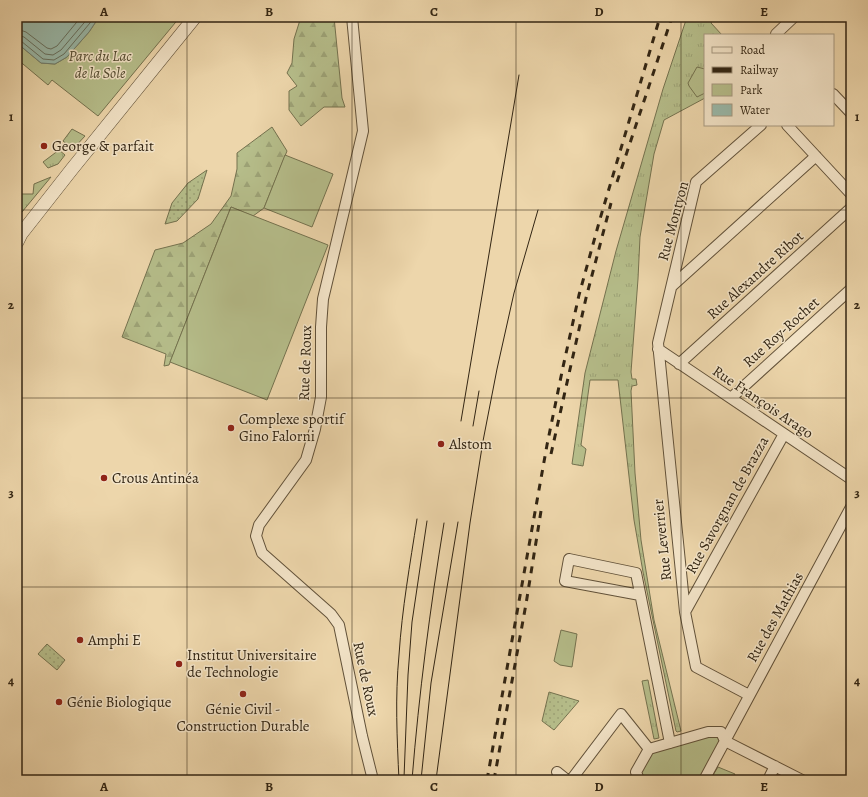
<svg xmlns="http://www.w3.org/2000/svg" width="868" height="797" viewBox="0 0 868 797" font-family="Alegreya,serif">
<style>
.grass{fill:url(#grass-tufts);stroke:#74724f}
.forest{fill:url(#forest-firs);stroke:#74724f}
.park{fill:#b6be8b;stroke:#74724f}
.garden{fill:url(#garden-dots);stroke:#74724f}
.water{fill:#99b9aa;stroke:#707e6e}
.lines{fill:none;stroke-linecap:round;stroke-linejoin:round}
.shore{stroke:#666f5e;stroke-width:1}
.minor-casing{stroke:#615139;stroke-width:12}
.tertiary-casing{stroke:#615139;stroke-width:14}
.minor{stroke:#f3e4c8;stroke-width:10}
.tertiary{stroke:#f3e4c8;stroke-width:13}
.tram{stroke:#322513;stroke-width:1}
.rail{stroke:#322513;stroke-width:3;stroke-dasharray:7 7;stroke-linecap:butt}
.grid{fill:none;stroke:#322513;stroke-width:1;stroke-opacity:0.55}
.poi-dot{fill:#8f2418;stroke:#f3e4c8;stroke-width:1.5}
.labels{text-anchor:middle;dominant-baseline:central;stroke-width:3;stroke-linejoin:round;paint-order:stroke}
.park-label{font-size:15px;font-style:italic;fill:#534b31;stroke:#f3e4c8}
.poi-label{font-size:15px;fill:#322513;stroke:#f3e4c8;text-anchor:start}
.street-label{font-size:15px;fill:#322513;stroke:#f3e4c8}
.neatline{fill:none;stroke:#322513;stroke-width:1.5}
.grid-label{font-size:13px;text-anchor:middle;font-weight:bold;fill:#322513}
</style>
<defs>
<pattern id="grass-tufts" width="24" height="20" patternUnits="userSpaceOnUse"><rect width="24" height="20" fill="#b6be8b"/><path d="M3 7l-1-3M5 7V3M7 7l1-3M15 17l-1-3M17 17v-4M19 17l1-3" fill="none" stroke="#9da377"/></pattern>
<pattern id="forest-firs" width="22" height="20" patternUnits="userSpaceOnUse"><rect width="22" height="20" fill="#b6be8b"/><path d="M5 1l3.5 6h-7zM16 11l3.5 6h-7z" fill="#9da377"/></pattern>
<pattern id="garden-dots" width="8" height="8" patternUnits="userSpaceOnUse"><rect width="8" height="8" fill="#b6be8b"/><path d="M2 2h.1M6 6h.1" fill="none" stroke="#9da377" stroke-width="1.8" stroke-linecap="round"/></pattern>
</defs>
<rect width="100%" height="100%" fill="#edd6ab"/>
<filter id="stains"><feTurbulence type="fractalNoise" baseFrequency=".005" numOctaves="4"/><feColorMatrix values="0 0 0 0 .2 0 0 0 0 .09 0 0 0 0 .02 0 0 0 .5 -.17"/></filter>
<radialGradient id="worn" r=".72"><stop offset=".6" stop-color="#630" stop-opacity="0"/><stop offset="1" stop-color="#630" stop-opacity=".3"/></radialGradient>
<path class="grass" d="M687,17h26l-2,6 11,12h-17v63l-41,22 -10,34 -14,83 -2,42 -7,93 1,7h4l1,6 -5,1 -1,5 4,82 6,67 13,80 27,111 -4,1 -1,-1 -33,-159 -9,-52 -16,-140h-28l-9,65 5,4 -3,17 -11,-2 13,-91 31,-122 47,-162z
M72,129l13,7 -12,13 -10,-8z
M59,150l6,5 -7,9 -10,4 -5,-6z
M51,177l-34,41v-24h16l1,-10z
M648,680l11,58 -5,1 -12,-58z"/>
<path class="forest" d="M308,17h26l8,81 3,9h-21l-23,19 -12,-16v-19l8,-5 -10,-13 5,-10 2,-24 6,-19 7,1z
M272,127l15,24 -23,57 -11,8 -22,-9 -62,158 -5,1 2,-12 -44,-17 33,-87 28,-7 28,-19 20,-28 6,-27v-16z"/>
<path class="park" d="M99,17h81l-82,99 -46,-36 -4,5 -31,-26v-16l24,20 14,1 12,-7 22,-25z
M697,67l8,2v24l-8,4 -8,-11 -1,-3z
M285,155l48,19 -21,53 -48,-19z
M231,207l97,38 -61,155 -97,-38z
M561,630l16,4 -5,33 -12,-2 -6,-4z
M721,732l4,9 -21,39h-65l10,-31z
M718,767l17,7 -3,6h-22z"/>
<path class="garden" d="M207,170l-9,29 -21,22 -12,3 7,-21 16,-20z
M47,644l18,16 -8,10 -19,-16z
M549,692l30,9 -25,29 -12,-9z"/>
<path class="water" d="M17,17h82l-10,15 -22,25 -12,7 -14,-1 -24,-20z"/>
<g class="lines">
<path class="shore" d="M17,29l9,3 21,16 4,1 6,-3 24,-29
M17,35l7,2 21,17 8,1 8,-5 28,-33
M17,40l4,1 22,18 11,1 10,-6 31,-37"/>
<defs>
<path id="minor" d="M352,17l11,114 -40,168 -2,28v70l-6,32 -9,31 -47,65 -3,11 6,17 69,61 8,11 23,111 11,44
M776,34l18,-17
M833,94l18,19
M787,125l64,69
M672,286l144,-130
M658,349l193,130
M679,364l172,-156
M731,398l120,-109
M640,595l-75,-14 4,-22 67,14 34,170
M685,612l99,-178
M749,695l-53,-28 -11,-55 -27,-269 38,-161 65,-57
M725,741l77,39
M557,772l10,8
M571,780l50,-66 28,35
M639,780l-3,-8 13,-23 59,-17h13l4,9
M704,780l147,-273
M768,780l7,-14"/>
<path id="tertiary" d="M17,242l4,-8 51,-65 123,-152"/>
</defs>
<use href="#minor" class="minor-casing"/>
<use href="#tertiary" class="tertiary-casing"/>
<use href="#minor" class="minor"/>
<use href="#tertiary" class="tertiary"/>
<path class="tram" d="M461,421l58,-346
M473,426l6,-35
M404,778l4,-103 4,-53 15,-101
M399,780c-2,-42 -4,-83 0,-125 3,-46 11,-91 18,-136
M412,780c7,-87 18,-171 32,-257
M421,780l10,-97 27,-161
M436,780l34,-257 13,-82 14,-72 17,-76 24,-83"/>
<path class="rail" d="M617,182l55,-165
M551,454l35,-156 25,-95
M487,780l60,-335 16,-78 16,-72 21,-76 60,-202
M494,780l32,-176 15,-93"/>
</g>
<path class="grid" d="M187,17v763M352,17v763M516,17v763M681,17v763M17,210h834M17,398h834M17,587h834"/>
<g class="poi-dot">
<circle cx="44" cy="146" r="4"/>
<circle cx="231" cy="428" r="4"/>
<circle cx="441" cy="444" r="4"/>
<circle cx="104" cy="478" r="4"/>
<circle cx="80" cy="640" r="4"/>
<circle cx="179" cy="664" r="4"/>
<circle cx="243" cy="694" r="4"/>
<circle cx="59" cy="702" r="4"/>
</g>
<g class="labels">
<g class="park-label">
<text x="100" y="56">Parc du Lac<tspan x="100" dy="17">de la Sole</tspan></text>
</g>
<g class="poi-label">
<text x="52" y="146">George &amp; parfait</text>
<text x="239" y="419">Complexe sportif<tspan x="239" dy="17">Gino Falorni</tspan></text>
<text x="449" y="444">Alstom</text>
<text x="112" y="478">Crous Antinéa</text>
<text x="88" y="640">Amphi E</text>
<text x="187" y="655">Institut Universitaire<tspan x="187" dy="17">de Technologie</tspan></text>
<text x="67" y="702">Génie Biologique</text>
<text x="243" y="709" text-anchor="middle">Génie Civil -<tspan x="243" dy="17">Construction Durable</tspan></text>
</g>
<g class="street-label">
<text transform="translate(673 221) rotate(-75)">Rue Montyon</text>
<text transform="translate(755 275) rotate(-42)">Rue Alexandre Ribot</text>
<text transform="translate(781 332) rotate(-42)">Rue Roy-Rochet</text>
<text transform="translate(305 363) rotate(-88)">Rue de Roux</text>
<text transform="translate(763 402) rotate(34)">Rue François Arago</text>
<text transform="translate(727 505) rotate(-61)">Rue Savorgnan de Brazza</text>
<text transform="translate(662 540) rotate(-96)">Rue Leverrier</text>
<text transform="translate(775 617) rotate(-61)">Rue des Mathias</text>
<text transform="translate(366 679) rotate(78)">Rue de Roux</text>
</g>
</g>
<rect width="868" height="797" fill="none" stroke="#edd6ab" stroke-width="44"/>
<rect x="704" y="34" width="130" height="92" fill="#f3e4c8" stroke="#a69880"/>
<rect x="712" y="47" width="20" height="6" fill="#f3e4c8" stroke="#a69880"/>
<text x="740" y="54" font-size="12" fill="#322513">Road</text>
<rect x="712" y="67" width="20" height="6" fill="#322513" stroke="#a69880"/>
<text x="740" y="74" font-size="12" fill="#322513">Railway</text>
<rect x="712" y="84" width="20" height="12" fill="#b6be8b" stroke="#a69880"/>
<text x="740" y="94" font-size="12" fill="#322513">Park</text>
<rect x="712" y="104" width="20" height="12" fill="#99b9aa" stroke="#a69880"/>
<text x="740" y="114" font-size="12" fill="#322513">Water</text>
<rect x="22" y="22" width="824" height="753" class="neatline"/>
<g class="grid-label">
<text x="104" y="16">A</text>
<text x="269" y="16">B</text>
<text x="434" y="16">C</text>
<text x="599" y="16">D</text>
<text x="764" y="16">E</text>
<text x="11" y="121">1</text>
<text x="857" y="121">1</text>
<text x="11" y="309">2</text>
<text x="857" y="309">2</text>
<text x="11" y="497">3</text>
<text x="857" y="497">3</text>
<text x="11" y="685">4</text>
<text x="857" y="685">4</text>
<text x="104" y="791">A</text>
<text x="269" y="791">B</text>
<text x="434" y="791">C</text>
<text x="599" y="791">D</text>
<text x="764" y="791">E</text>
</g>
<rect width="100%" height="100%" filter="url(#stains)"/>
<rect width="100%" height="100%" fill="url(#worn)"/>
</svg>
